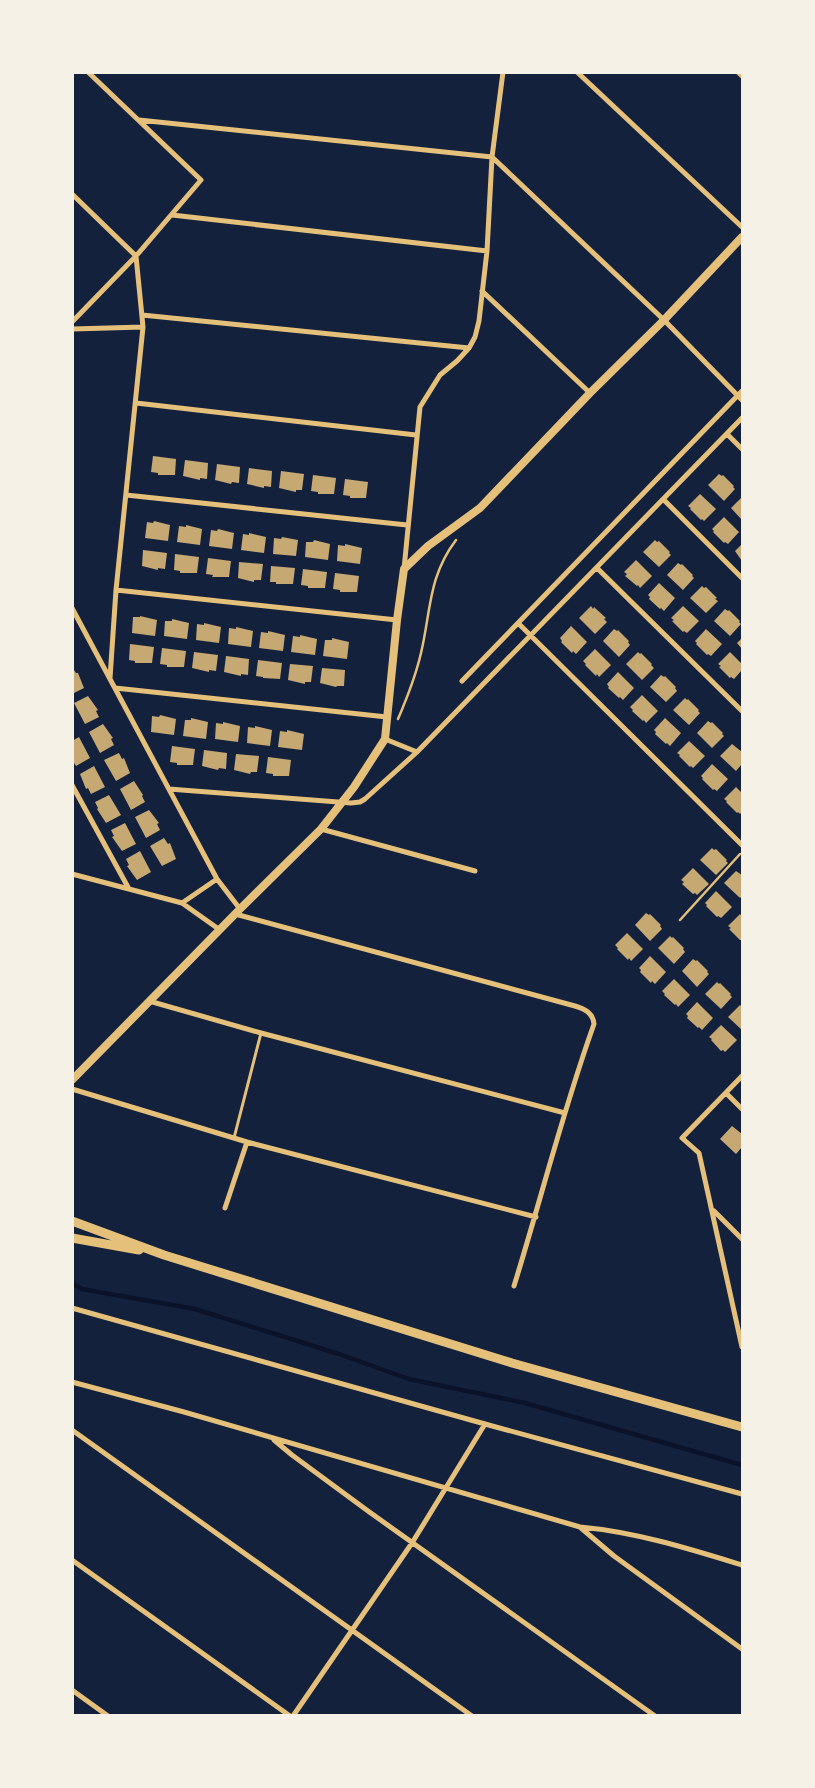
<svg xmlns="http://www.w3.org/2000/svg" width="815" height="1788" viewBox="0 0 815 1788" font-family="Helvetica,sans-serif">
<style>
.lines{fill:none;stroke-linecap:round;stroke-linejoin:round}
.stream{stroke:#0b132b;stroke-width:4.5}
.building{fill:#c6a872}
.path{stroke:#e5c07b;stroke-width:2.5}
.service{stroke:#e5c07b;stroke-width:3}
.minor{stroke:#e5c07b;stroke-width:5}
.tertiary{stroke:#e5c07b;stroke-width:8}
.primary{stroke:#e5c07b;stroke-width:9}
</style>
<rect width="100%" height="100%" fill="#14213d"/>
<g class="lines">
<path class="stream" d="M72,1283l10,6 113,20 144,45 70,25 116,24 217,62"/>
</g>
<path class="building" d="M153,456l23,3 -1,16h-17v-2l-7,-1z
M185,460l23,3 -1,16 -7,-1v2l-17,-4z
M217,464l23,3 -1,16 -7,-1 -1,2 -16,-4z
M249,468l23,3 -1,16 -7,-1v2l-17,-4z
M281,471l23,3 -2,16h-6v2l-17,-4z
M719,474l3,2 1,-1 11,11 -1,1 2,2 -11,12 -16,-16z
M313,475l23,3 -2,16h-16v-2l-7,-1z
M345,479l23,3 -2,16h-16v-2l-7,-1z
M700,494l16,15 -12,12 -2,-2 -1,1 -11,-11 1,-1 -3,-2z
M742,497v23l-11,-12z
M724,517l15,15 -11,12 -3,-2 -1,1 -11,-11 1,-1 -2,-2z
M154,521l16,4 -2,16 -23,-3 2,-16 6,1z
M186,525l16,4 -2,16 -23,-3 2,-16 7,1z
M218,529l16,4 -2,16 -23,-3 2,-16 6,1z
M249,533l17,4 -2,16 -23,-3 2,-16 6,1z
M282,537l16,3 -2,16 -23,-2 1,-16 7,1z
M314,540l16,4 -2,16 -23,-3 1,-15h7z
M655,540l2,2 2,-1 11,11 -1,1 2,2 -12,12 -16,-15z
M345,544l17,4 -2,16 -23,-3 1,-16 7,1z
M742,544v17l-7,-10z
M143,550l24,3 -2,16 -7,-1v2l-16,-4z
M175,554l24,3 -2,16h-17v-2l-6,-1z
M208,558l23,3 -2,16h-17l1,-2 -7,-1z
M636,560l16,16 -12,12 -2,-3 -1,1 -12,-10 2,-2 -3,-2z
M239,562l24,2 -2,16h-7v2l-16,-4z
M678,563l3,2 1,-1 11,11 -1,1 2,2 -11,12 -16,-15z
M271,566l24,2 -2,16h-17v-2h-6z
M303,569l24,3 -2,16h-17v-2l-7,-1z
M335,573l24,3 -2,16h-17v-2l-7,-1z
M659,583l16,15 -11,13 -3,-3 -1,1 -11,-10 1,-2 -2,-2z
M702,586l2,2 2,-1 11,11 -2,1 3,2 -12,12 -16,-15z
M591,606l2,3 1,-2 12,11 -2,1 3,3 -12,12 -16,-16z
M683,606l16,15 -12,12 -3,-2 -1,1 -11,-11 2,-1 -3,-2z
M725,609l3,2 1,-1 11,11 -1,1 2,2 -11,12 -16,-15z
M140,616l17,4 -2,16 -23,-3 1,-16h7z
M172,619l17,4 -2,16 -23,-3 1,-15h7z
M204,623l17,4 -2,16 -23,-3 1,-16 7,1z
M571,626l16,16 -11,12 -3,-3 -1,2 -11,-11 1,-1 -2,-3z
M236,627l17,4 -2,16 -23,-3 1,-16 7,1z
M614,629l3,2 1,-1 11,11 -1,1 2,3 -11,12 -16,-16z
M706,629l16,15 -11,12 -3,-2 -1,1 -11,-11 1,-1 -2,-2z
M268,631l17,4 -2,16 -24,-3 2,-16 7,1z
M300,635l17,4 -2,16 -24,-3 2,-16 7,1z
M332,638l17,4 -2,17 -24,-3 2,-16h7z
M742,638v11l-5,-6z
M130,644l24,3 -2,16h-17v-2l-6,-1z
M162,648l24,3 -2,16h-17v-2l-7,-1z
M595,649l16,16 -12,12 -2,-3 -1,2 -11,-11 1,-1 -3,-3z
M194,652l24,3 -2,16 -7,-1v2l-17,-4z
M638,652l2,2 1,-1 11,11 -1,1 3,3 -12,12 -16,-16z
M730,652l12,12v6l-8,9 -3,-2 -1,1 -11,-11 2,-1 -3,-2z
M226,656l23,3 -1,16 -7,-1v2l-17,-4z
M258,660l24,3 -2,16 -17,-1v-1l-7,-1z
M290,664l23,2 -2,16h-6v2l-17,-4z
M72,667l4,6h2l6,15 -12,6z
M322,668l23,2 -1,16h-7l-1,1 -16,-4z
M618,672l16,16 -11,12 -3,-3 -1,1 -11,-10 1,-1 -2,-3z
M661,675l3,2 1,-1 11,11 -1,1 2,3 -11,11 -16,-15z
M642,695l16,16 -12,12 -2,-3 -1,1 -11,-10 1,-1 -3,-3z
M88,696l10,14 -2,1 3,6 -14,7 -11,-21z
M685,698l2,2 1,-1 11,11 -1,1 2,2 -11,12 -16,-15z
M160,715l16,4 -2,16 -23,-3 1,-16 7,1z
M191,718l17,4 -2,17 -23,-3 2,-16h6z
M665,718l16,15 -11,13 -3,-3 -1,1 -11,-10 1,-2 -2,-2z
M708,721l3,2 1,-1 11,11 -1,1 2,2 -12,12 -15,-15z
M223,722l17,4 -2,16 -23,-3 1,-16 7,1z
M103,724l10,14 -2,1 3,6 -14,8 -11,-21z
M255,726l17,4 -2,16 -23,-3 1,-16 7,1z
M287,730l17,4 -2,16 -24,-3 2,-16 7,1z
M79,737l11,21 -14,8 -4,-6v-19z
M689,741l16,15 -12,12 -2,-2 -1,1 -11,-11 1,-1 -3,-2z
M732,744l10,8v12l-6,7 -16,-15z
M172,746l23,3 -2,16h-16v-2l-7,-1z
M204,750l23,3 -1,16 -7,-1 -1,2 -16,-4z
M119,753l3,6 2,-1 6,15 -14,8 -12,-21z
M236,754l23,2 -2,16h-6l-1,2 -16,-4z
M268,757l23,3 -2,16h-16v-2l-7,-1z
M712,764l16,15 -11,12 -3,-2 -1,1 -11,-11 1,-1 -2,-2z
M94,766l11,21 -14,7 -3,-6 -2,1 -6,-15z
M134,781l9,14 -1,1 3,6 -14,8 -11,-21z
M736,787l6,6v19l-2,2 -2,-2 -1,1 -11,-11 1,-1 -3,-2z
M109,795l12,20 -15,8 -9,-14 1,-1 -3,-6z
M149,810l10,13 -2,1 3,6 -14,8 -11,-21z
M125,823l11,21 -14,7 -10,-14 2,-1 -3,-6z
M164,838l4,6 2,-1 6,16 -14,7 -12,-20z
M712,848l2,2 2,-1 11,11 -1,1 2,2 -12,12 -16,-15z
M140,851l11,21 -14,8 -10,-14 2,-1 -3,-6z
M693,868l16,16 -12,11 -2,-2 -2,1 -11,-10 2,-2 -3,-2z
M736,871l6,4v21l-2,2 -16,-15z
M716,891l16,16 -11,11 -3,-2 -1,1 -11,-11 1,-1 -2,-2z
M646,913l3,2 1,-1 11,11 -1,1 2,3 -12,12 -15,-16z
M740,914l2,3v23h-2l-11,-11 2,-1 -3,-2z
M627,933l16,16 -12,12 -2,-3 -1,2 -11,-11 1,-1 -3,-3z
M670,936l2,2 1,-1 11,11 -1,1 2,3 -11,12 -16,-16z
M650,956l16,16 -11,12 -3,-3 -1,2 -11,-11 1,-2 -2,-2z
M693,959l3,2 1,-1 11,11 -1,1 2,2 -12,13 -15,-16z
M674,979l16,16 -12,12 -2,-3 -1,1 -11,-10 1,-1 -3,-3z
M717,982l2,2 1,-1 11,11 -1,1 2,2 -11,12 -16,-15z
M697,1002l16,16 -11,12 -3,-3 -1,1 -11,-10 1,-2 -2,-2z
M740,1005l2,2v23l-14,-13z
M721,1025l16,15 -12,12 -2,-2 -2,1 -10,-11 1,-1 -3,-2z
M732,1126l10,8v13l-6,7 -16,-15z"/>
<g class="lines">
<path class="path" d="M398,719c9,-21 18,-44 23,-66 10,-42 7,-76 35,-113
M680,920l60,-66"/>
<path class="service" d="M234,1138l27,-105"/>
<path class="minor" d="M577,72l165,155
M738,72l4,4
M139,120l353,37 172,163 78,80
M72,194l64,62 7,71 -27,263 -6,88
M172,215l315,36
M482,291l108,102
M142,315l327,33
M72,322l64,-66 65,-76 -113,-108
M72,329l71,-2
M136,403l280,32
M727,434l15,15
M126,495l281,30
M664,500l78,78
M597,568l145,143
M404,569l16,-162 20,-32 17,-14 12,-13 6,-11 4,-16 8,-70 5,-94 11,-85
M116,590l281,30
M72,608l145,271 23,30
M518,623l224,222
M462,681l280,-290
M115,688l272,29
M385,739l32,13
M72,785l57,104
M169,789l182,14 9,-1 5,-3 52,-47 325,-334
M321,829l154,42
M72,874l110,29 38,27
M182,903l35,-24
M235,914l340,92c10,3 18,7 19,18 -31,86 -53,175 -80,262
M149,1001l112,32 304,80
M742,1076l-60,62 17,15 43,194
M72,1089l175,53 289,75
M726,1093l16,16
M225,1208l22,-66
M714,1211l28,28
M72,1308l413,116 257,70
M72,1382l112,30 396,115c56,5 110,22 162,38
M72,1430l400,286
M274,1440l18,15 76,56 287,205
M581,1528l33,28 128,93
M72,1560l218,156
M72,1690l36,26
M293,1716l119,-173 73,-119"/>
<path class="tertiary" d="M72,1080l168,-171 81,-80 33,-42 31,-48 12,-119 7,-51 24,-23 52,-38 110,-115 74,-73 78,-83"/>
<path class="primary" d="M72,1221l92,34 348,108 230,64
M72,1238l67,12"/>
</g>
<rect width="815" height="1788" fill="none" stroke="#f6f1e7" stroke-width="148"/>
</svg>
